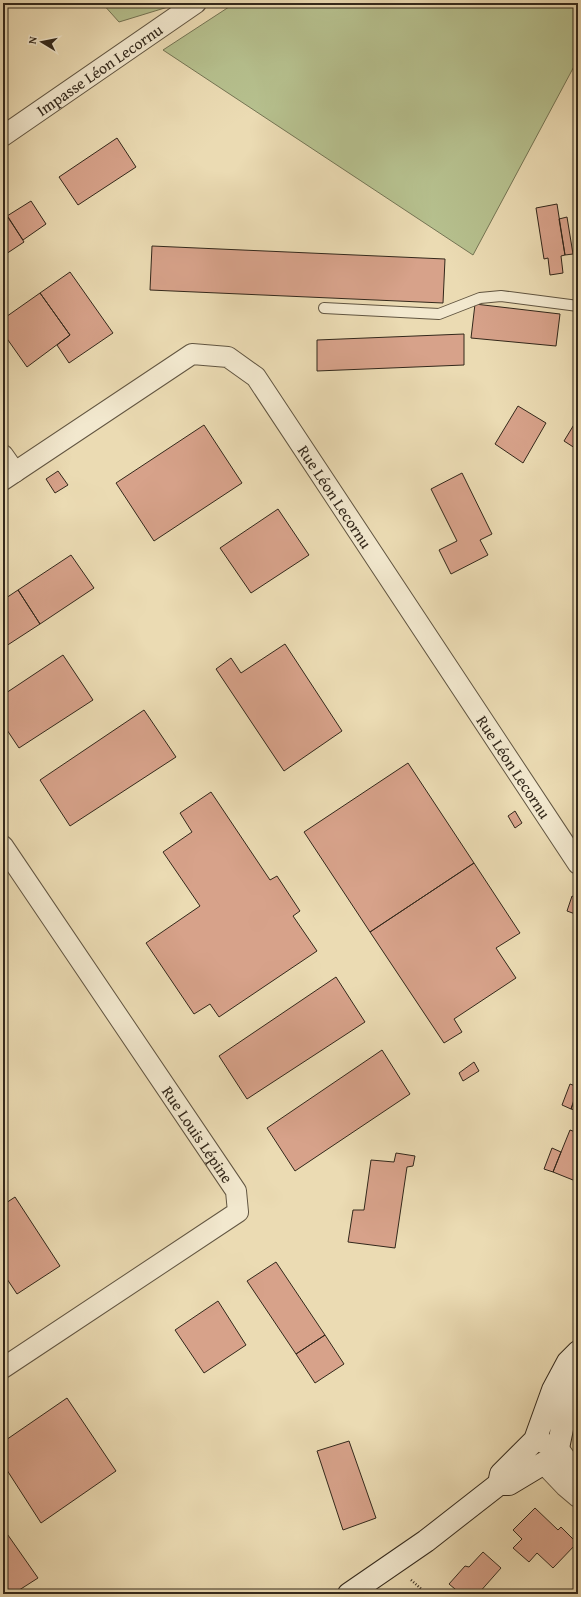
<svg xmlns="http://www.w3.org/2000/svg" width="581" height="1597" viewBox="0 0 581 1597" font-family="'Gentium Book Plus',serif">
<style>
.green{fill:#b6c08e;stroke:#747454}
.building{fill:#d7a28a;stroke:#33281b}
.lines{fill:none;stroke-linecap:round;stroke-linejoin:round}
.lane-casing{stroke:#615541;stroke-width:12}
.street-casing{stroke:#615541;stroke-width:22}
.secondary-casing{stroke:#33281b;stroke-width:24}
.path{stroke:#33281b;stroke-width:2.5;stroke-dasharray:1 2;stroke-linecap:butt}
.lane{stroke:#f2e8ce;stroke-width:10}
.street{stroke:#f2e8ce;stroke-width:20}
.secondary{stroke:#f2e8ce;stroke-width:22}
.labels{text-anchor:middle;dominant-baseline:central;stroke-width:3;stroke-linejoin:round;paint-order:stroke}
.street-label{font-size:16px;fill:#33281b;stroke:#f2e8ce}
</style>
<rect width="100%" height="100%" fill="#ebdbb3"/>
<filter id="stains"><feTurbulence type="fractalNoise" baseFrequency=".005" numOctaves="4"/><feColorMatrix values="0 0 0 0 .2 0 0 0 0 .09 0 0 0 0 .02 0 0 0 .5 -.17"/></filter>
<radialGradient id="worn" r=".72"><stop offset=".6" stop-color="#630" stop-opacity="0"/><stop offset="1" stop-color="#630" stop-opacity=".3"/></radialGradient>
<path class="green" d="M102,3h79l-62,19z
M235,3h343v56l-105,196 -310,-205z"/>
<path class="building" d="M578,73v9l-4,-3z
M117,138l19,29 -58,38 -19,-28z
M31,201l15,23 -23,16 -16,-24z
M557,204l8,51 -4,1 2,17 -13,2 -2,-17 -4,1 -8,-51z
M5,212l19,30 -21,14v-42z
M567,217l6,37 -8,1 -6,-36z
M152,246l293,13 -2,44 -293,-13z
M70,272l43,61 -44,30 -12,-18 13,-10 -30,-42z
M40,293l30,42 -43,32 -24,-34v-14z
M475,304l85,10 -4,32 -85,-8z
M464,334v31l-147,6v-31z
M518,406l28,17 -23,40 -28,-19z
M578,418v32l-14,-9z
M204,425l38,58 -88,58 -38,-58z
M58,471l10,14 -13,8 -9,-14z
M462,473l30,61 -12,6 8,15 -37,19 -12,-24 18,-9 -26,-52z
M278,509l31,46 -58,38 -31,-45z
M71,555l23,33 -54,36 -22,-34z
M18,590l22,34 -37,24v-48z
M285,644l57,87 -58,40 -68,-102 15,-11 10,15z
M63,655l30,45 -74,48 -16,-24v-29z
M144,710l32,47 -106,69 -30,-46z
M408,763l66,100 -104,69 -66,-100z
M211,792l59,88 7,-4 23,35 -7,5 24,35 -98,66 -9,-13 -16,10 -48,-71 54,-37 -37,-54 29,-20 -12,-19z
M515,811l7,12 -7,5 -7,-12z
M474,863l46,70 -24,15 20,30 -62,41 8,13 -18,11 -74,-111z
M572,896l6,3v16l-11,-4z
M336,977l29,45 -118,77 -28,-43z
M382,1050l28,44 -115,77 -28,-43z
M474,1062l5,9 -16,10 -4,-8z
M570,1084l8,3 -7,22 -9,-4z
M578,1091v20l-7,-2z
M570,1130l8,3v49l-25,-10z
M552,1148l9,4 -8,20 -9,-3z
M396,1153l19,3 -2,10 -6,1 -12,81 -47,-6 5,-32h11l7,-50 23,2z
M15,1197l45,69 -43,28 -14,-21v-68z
M276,1262l49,73 -29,19 -49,-73z
M218,1301l28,44 -42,28 -29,-43z
M325,1335l19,29 -29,19 -19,-29z
M67,1398l49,73 -75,52 -38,-59v-22z
M349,1441l27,77 -33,12 -26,-79z
M535,1508l23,22 3,-3 16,16 -24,25 -16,-15 -8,9 -16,-14 9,-9 -9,-9z
M3,1528l35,50 -25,16h-10z
M483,1552l18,16 -23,26h-17l-12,-10 16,-18 4,1z"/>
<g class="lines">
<defs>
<path id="lane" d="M324,308l115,6 41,-16 21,-2 77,10"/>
<g id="street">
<path id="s1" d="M3,136l193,-133"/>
<path d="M3,455l12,17"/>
<path id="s2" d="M3,480l189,-126 36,3 28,20 322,487"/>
<path id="s3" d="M3,846l233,345 2,21 -235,156"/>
<path d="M535,1440l23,8 8,11 12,25"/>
<path d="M544,1464l21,22 13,11"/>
</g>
<path id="secondary" d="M499,1484l2,-10 34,-34 18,-50 15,-28 10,-10
M349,1594l77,-53 73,-57h10l40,-24 9,-12 11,-53 9,-20"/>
</defs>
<use href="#lane" class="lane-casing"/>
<use href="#street" class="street-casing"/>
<use href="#secondary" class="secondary-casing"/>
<path class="path" d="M411,1580l16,14"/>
<use href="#lane" class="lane"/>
<use href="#street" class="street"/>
<use href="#secondary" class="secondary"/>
</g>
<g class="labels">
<g class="street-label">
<text stroke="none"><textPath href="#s1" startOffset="117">Impasse Léon Lecornu</textPath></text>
<text stroke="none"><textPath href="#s2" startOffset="441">Rue Léon Lecornu</textPath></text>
<text stroke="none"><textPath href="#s2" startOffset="765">Rue Léon Lecornu</textPath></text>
<text stroke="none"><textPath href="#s3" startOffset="348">Rue Louis Lépine</textPath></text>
</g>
</g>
<rect width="581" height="1597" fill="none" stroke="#ebdbb3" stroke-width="16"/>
<rect x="4" y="4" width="573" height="1589" fill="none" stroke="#33281b" stroke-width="2"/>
<rect x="8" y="8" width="565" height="1581" fill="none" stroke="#33281b"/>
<g transform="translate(42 42) rotate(280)" stroke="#f2e8ce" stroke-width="3" paint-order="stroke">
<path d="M0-3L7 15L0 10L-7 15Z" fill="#33281b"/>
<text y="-6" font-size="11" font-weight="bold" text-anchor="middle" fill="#33281b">N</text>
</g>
<rect width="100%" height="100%" filter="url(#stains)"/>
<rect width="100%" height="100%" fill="url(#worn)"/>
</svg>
